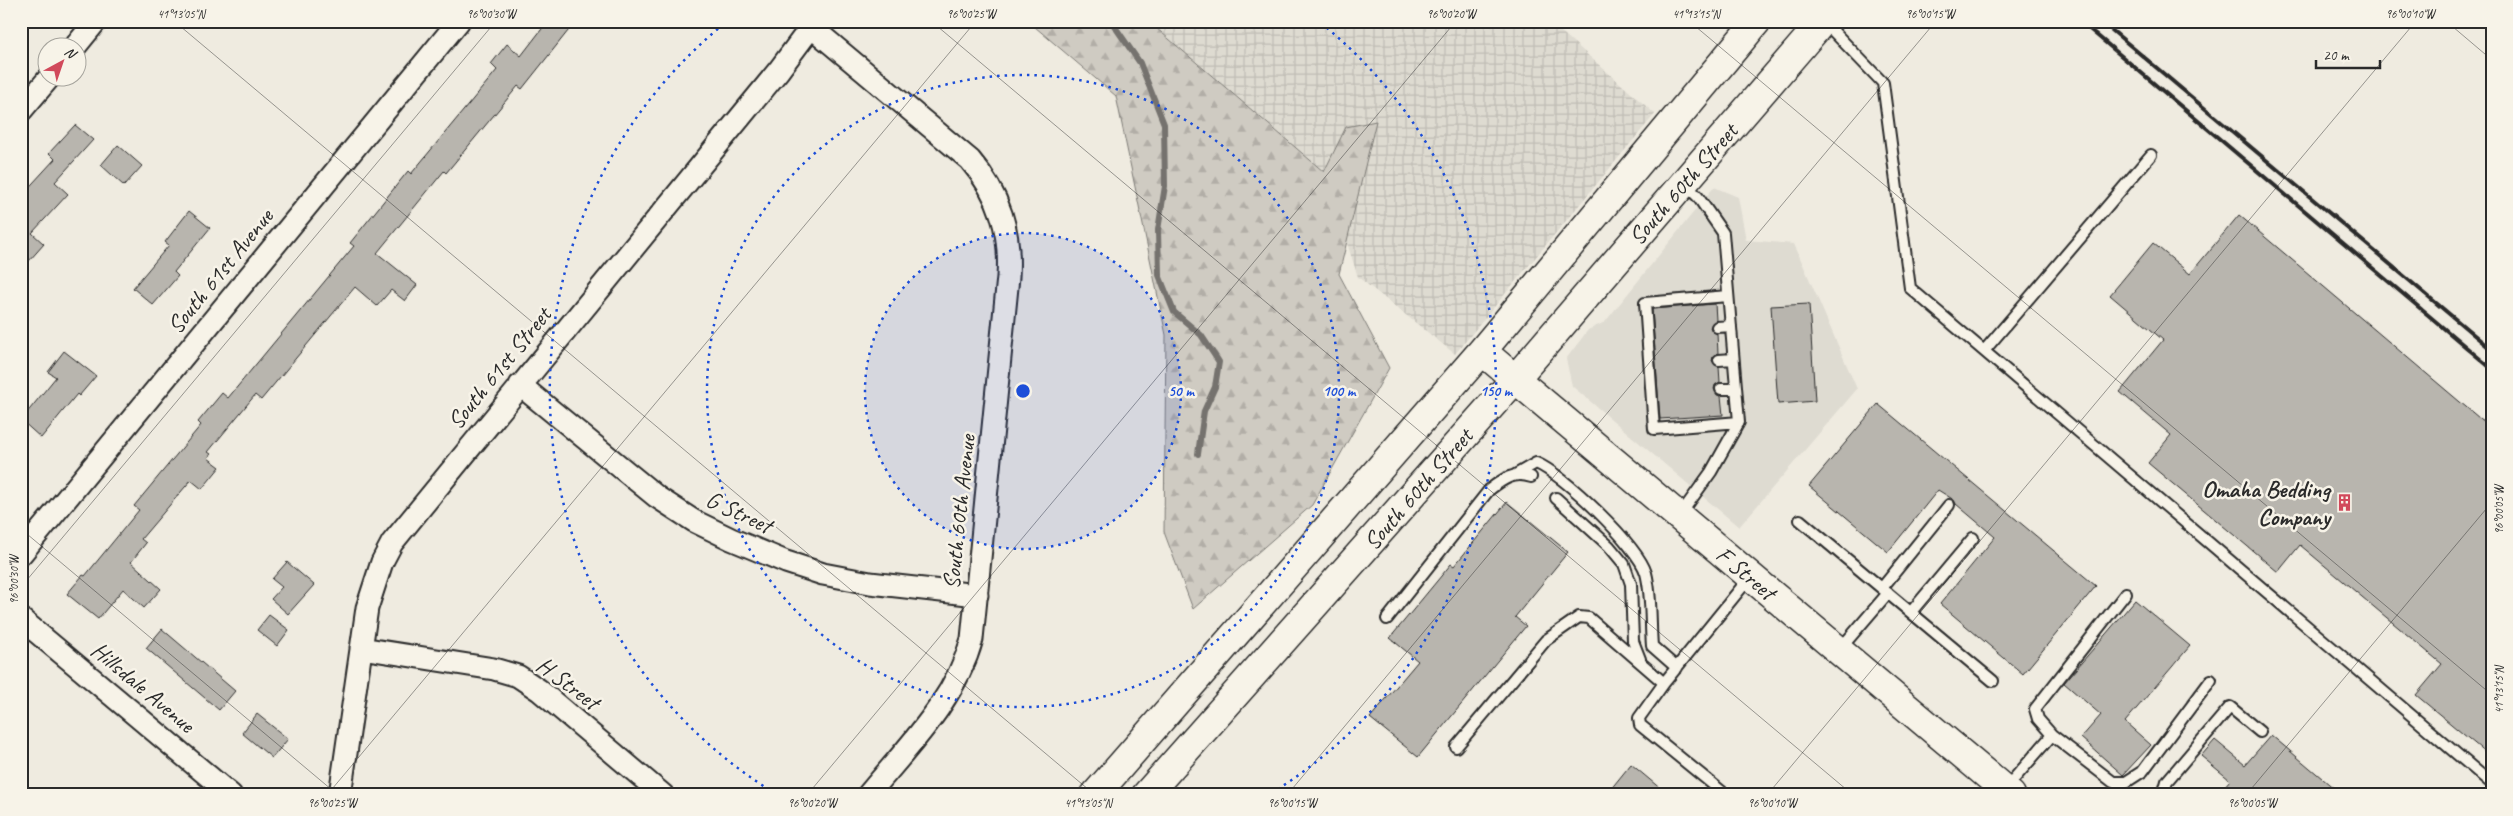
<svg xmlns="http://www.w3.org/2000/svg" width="2513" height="816" viewBox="0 0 2513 816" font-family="Caveat,sans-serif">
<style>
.built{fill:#dedbd1}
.industrial{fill:url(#industrial-grid)}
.forest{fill:url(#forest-firs);stroke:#7d7b76}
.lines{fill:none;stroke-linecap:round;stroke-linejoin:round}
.stream{stroke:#74726e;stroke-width:6}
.building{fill:#b8b5ae;stroke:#2b2b2b}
.lane-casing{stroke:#2b2b2b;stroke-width:14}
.street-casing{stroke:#2b2b2b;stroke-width:25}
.secondary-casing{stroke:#2b2b2b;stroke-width:31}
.lane{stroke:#f7f3e8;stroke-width:10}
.street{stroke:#f7f3e8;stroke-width:21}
.secondary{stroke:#f7f3e8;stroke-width:28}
.rail{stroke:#2b2b2b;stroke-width:4}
.ticks{fill:none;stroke:#2b2b2b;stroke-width:1;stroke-opacity:0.45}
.ring{fill:none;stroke:#1d4ed8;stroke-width:2.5;stroke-dasharray:2.5 5}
.labels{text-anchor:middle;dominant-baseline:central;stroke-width:5;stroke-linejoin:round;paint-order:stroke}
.street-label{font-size:24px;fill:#2b2b2b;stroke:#f7f3e8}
.poi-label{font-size:24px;font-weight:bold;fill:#2b2b2b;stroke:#f7f3e8;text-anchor:end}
.centre{fill:#1d4ed8;stroke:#f7f3e8;stroke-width:2.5}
.ring-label{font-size:15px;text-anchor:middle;font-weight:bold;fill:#1d4ed8;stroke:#f7f3e8;stroke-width:5;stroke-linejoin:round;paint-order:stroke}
.neatline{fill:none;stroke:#2b2b2b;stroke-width:2}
.ticks-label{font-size:12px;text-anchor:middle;fill:#2b2b2b}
</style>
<defs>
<pattern id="industrial-grid" width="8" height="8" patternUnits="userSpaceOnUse" patternTransform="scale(1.25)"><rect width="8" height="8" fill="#dedbd1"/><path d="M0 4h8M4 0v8" fill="none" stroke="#bfbcb4"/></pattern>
<pattern id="forest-firs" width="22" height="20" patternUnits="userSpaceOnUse" patternTransform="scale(1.25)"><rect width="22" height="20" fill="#cfcbc2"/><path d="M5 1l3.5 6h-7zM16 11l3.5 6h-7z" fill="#b2aea7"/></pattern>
</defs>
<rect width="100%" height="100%" fill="#efebe0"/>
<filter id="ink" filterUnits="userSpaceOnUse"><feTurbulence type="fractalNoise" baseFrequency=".02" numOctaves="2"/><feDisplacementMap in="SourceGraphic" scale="10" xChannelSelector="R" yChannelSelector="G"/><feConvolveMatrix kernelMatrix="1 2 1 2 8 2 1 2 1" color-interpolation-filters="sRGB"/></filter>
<g filter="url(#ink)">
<path class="built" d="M1714,187l24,10 8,43 48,4 63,145 -118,138 -167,-141 -6,-27 22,-29 17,-8z"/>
<path class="industrial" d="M1148,21h401l106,93 -200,240 -97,-77 -34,-105z"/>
<path class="forest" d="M1028,21h120l176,151 22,-45 30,-6 -37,153 50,94 -77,137 -119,104 -29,-77 2,-197 -50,-239z"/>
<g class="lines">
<path class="stream" d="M1111,21l29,42 24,61 1,62 -7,44 1,45 15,37 27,23 18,27 -4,25 -11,24 -6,43"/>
</g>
<path class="building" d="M548,21h28l-54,68 -4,-3 -72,87 -2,-2 -67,82 40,32 -12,16 -14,-11 -14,16 -22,-19 -94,113 -6,-5 -47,57 3,2 -3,4 12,9 -18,22 -11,-9 -50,59 5,4 -15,19 30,27 -17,19 -21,-19 -25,30 -31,-25 16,-19 2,1 54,-66 -5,-4 67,-81 -3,-3 24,-29 6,5 126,-152 -4,-3 58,-72 3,3 86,-104 -6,-6 16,-20 14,12z
M75,125l18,15 -38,42 13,12 -36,39 12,11 -23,26v-74l34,-37 -6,-6z
M118,145l24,21 -18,20 -23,-21z
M189,211l21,17 -36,44 4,4 -25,29 -20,-17 36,-43 -4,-3z
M2239,215l253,214v329l-76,-63 26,-31 -142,-119 -22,27 -130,-109 23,-28 -51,-43 43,-52 -53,-45 43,-52 37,31z
M1715,304l1,16 -6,7 2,4 5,3 1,19 -5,4 -1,4 7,6 1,15 -5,3 -1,4 3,6 4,1 2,19 -63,4 -8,-110z
M1809,304l6,97 -37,3 -7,-98z
M64,351l32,25 -17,20 -2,-2 -36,44 -20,-18 35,-43 -8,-5z
M1878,404l218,182 -73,88 -83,-70 55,-67 -39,-33 -2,-4 -16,-10 -50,62 -79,-66z
M1507,502l61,50 -53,65 11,9 -108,131 -48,-39 48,-57 -28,-23 61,-74 3,2z
M287,562l27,23 -26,29 -17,-15 11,-12 -10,-8z
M2135,600l55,46 -65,76 26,23 -28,30 -42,-37 20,-23 -37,-32z
M269,615l20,15 -12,16 -20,-16z
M162,629l73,62 -16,19 -73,-62z
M257,714l31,25 -16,19 -30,-25z
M2271,735l71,60h-125l13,-15 -29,-24 14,-16 30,25z
M1631,764l37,31h-62z"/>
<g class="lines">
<defs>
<path id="lane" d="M1830,21l4,11 49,51 27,205 582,496
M1728,296l-83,7 9,126 85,-7
M1717,327l14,-1
M1984,351l167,-196
M1719,360l14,-1
M1721,389h15
M1515,475l21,-12c26,10 102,83 110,110 6,23 4,49 6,73l25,22
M1556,498l53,48 15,18 7,20 2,57 7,18
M1680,515l31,-43 28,-50 -16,-189 -25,-36 -13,-13
M1800,520l193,161
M1882,588l67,-83
M1911,612l62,-74
M1387,619l102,-129c14,-11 25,-19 42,-13
M1840,649l48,-56
M2052,735l-14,-16 -3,-10 91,-116
M1456,747l90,-107 33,-23 10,1 75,65
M2006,788l46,-53 61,47h13l17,-11 68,-91
M1726,795l-86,-70 -1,-7 25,-35 86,-106
M2163,795l4,-14 63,-74 30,25"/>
<path id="street" d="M804,21l166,139c30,35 41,72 38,117l-36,362c-17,62 -64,107 -104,156
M74,48l22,-27
M21,111l28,-33
M520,385l137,112 37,24 37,18 55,23 37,12 47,9 107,12
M21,554l438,-533
M21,619l210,176
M361,648l133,21 24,7 21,14 124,105
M340,795l27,-187 15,-46 10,-19 387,-473 32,-43"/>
<path id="secondary" d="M1482,351l529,444
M1095,795l387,-444 275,-330
M1146,795l369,-416 308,-358"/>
</defs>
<use href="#lane" class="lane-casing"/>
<use href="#street" class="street-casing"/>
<use href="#secondary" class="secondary-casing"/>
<use href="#lane" class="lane"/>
<use href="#street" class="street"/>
<use href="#secondary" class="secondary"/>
<path class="rail" d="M2080,21l412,348
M2101,21l391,329"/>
</g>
</g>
<path class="ticks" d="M174,21l921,774M931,21l922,774M1689,21l803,674M2446,21l46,39M21,529l317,266M21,587l475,-566M327,795l649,-774M807,795l649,-774M1287,795l649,-774M1767,795l649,-774M2246,795l246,-293"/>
<circle cx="1023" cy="391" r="158" fill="#1d4ed8" fill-opacity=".12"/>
<g class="ring">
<circle cx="1023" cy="391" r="158"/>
<circle cx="1023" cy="391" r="316"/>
<path d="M776 794A473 473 0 0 1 725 23M1321 23A473 473 0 0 1 1270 794"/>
</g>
<defs>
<symbol id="building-bare" viewBox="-9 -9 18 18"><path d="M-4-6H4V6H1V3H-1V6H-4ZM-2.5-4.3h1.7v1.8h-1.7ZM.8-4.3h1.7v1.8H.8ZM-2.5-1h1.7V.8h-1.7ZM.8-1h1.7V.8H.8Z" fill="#d1495b" stroke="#f7f3e8" stroke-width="2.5" paint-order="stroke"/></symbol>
</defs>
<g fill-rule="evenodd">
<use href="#building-bare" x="2332" y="490" width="25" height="25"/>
</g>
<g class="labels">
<g class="street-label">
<text transform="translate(1683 184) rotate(-49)">South 60th Street</text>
<text transform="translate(220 271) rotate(-51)">South 61st Avenue</text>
<text transform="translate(499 368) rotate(-51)">South 61st Street</text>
<text transform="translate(1418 489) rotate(-49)">South 60th Street</text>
<text transform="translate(739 512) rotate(25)">G Street</text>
<text transform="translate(959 512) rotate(-84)">South 60th Avenue</text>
<text transform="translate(1746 573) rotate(40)">F Street</text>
<text transform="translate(568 683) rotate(37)">H Street</text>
<text transform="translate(143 687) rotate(40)">Hillsdale Avenue</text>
</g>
<g class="poi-label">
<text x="2330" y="489">Omaha Bedding<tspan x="2330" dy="28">Company</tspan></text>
</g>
</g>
<circle cx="1023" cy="391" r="8" class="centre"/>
<g class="ring-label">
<text x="1181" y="396">50 m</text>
<text x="1339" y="396">100 m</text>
<text x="1496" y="396">150 m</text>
</g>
<rect width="2513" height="816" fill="none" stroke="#f7f3e8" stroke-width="55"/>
<g transform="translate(62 62) rotate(40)"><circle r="24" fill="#f7f3e8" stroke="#a5a39c"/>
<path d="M0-4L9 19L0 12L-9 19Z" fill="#d1495b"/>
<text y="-8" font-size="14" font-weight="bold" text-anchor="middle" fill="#2b2b2b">N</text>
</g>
<path d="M2316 60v8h64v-8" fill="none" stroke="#2b2b2b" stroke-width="2.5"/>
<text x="2323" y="60" font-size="15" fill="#2b2b2b" stroke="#f7f3e8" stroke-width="4" paint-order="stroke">20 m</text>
<rect x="28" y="28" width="2458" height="760" class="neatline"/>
<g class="ticks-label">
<text x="181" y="18">41°13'05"N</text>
<text x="491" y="18">96°00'30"W</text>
<text x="971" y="18">96°00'25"W</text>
<text x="1451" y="18">96°00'20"W</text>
<text x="1696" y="18">41°13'15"N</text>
<text x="1930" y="18">96°00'15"W</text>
<text x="2410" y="18">96°00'10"W</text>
<text transform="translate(2499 510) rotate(-90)" y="4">96°00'05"W</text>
<text transform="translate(14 580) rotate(-90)" y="4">96°00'30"W</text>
<text transform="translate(2499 690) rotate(-90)" y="4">41°13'15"N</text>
<text x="332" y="807">96°00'25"W</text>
<text x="812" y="807">96°00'20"W</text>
<text x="1088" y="807">41°13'05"N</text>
<text x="1292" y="807">96°00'15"W</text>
<text x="1772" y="807">96°00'10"W</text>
<text x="2252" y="807">96°00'05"W</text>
</g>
</svg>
